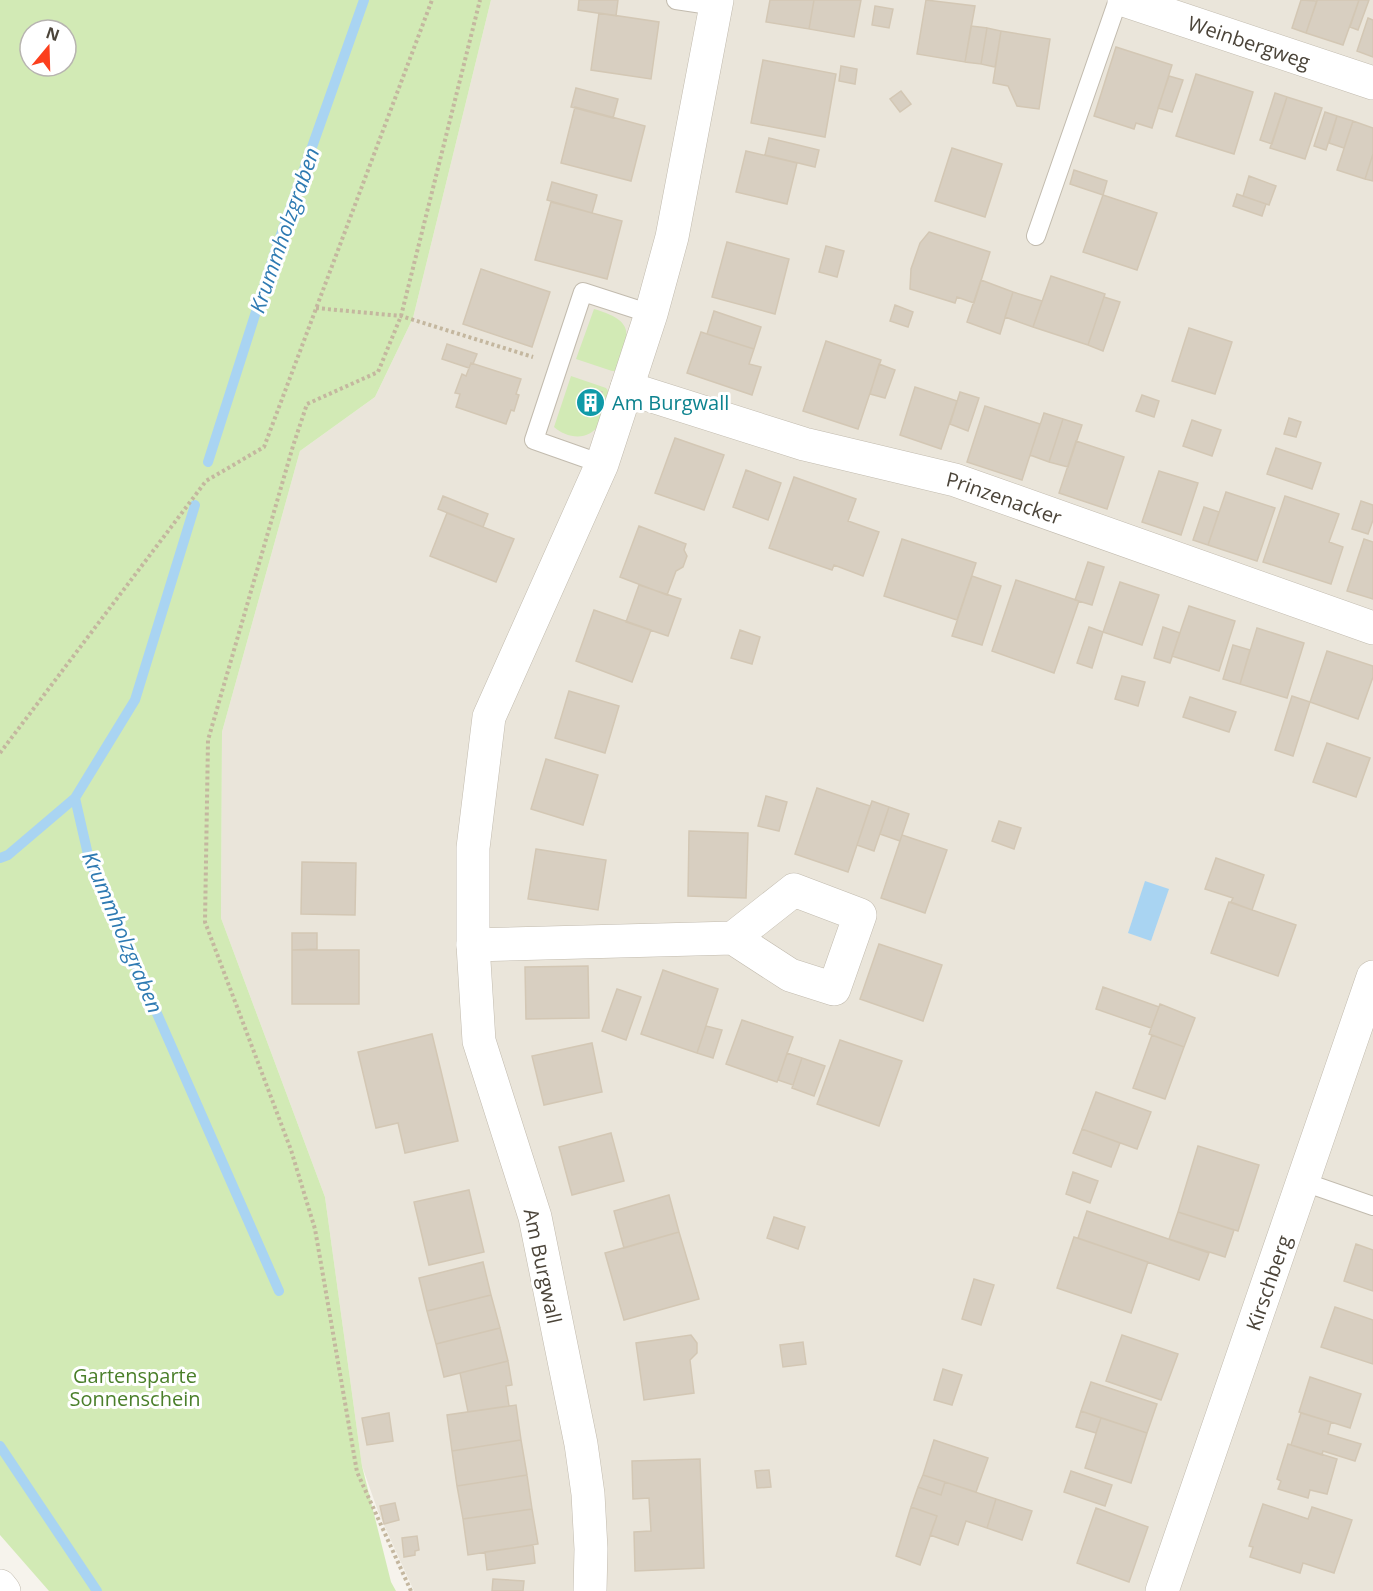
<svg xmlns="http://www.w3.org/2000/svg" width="1373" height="1591" viewBox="0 0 1373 1591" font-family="'Open Sans',sans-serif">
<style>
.residential{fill:#eae5da}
.green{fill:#d2eab5;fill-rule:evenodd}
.water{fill:#a9d4f2}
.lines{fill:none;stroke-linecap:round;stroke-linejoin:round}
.stream{stroke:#a9d4f2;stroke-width:10}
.building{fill:#d8cfc1;stroke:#d3c7b4;stroke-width:1.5}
.service-casing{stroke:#c2bbae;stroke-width:20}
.minor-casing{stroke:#c2bbae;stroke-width:34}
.tertiary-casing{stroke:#c2bbae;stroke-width:34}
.path{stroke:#c4b79f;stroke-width:4;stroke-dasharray:3 3;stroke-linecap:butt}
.service{stroke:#fff;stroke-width:18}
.minor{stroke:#fff;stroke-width:33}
.tertiary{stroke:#fff;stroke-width:33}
.labels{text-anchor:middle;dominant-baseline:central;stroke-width:6;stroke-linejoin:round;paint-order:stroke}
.street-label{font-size:20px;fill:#4b4439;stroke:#fff}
.culture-label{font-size:20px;fill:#0d838f;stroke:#fff;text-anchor:start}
.park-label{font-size:20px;fill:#4a7f2a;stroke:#fff}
.water-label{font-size:21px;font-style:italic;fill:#2e7ab2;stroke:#fff}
</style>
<rect width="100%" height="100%" fill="#f6f3ec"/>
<path class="residential" d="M491,0h882v1591h-959l-35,-77 -17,-48 -37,-269 -104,-279 1,-186 78,-281 75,-54 38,-79z"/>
<path class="green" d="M0,0h491l-78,318 -38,79 -75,54 -78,281 -1,186 104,279 37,269 29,116 5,9h-347l-49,-56zM30,30h36v36h-36z
M594,309c44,13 35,26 21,62h-3l-36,-12z
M571,376l35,12 3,4c-3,10 -5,24 -10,32 -10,18 -33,14 -45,3z"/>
<path class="water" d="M1145,881l24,8 -18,52 -23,-8z"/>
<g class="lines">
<path class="stream" d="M208,462l69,-216 87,-246
M195,505l-60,195 -60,98 14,61 190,432
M0,858l8,-3 67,-57
M0,1446l97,145"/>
</g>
<path class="building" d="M579,0h39l-2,16 -38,-6z
M770,0h44l-5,29 -43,-7z
M814,0h47l-7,37 -45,-8z
M926,0l49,6 -10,56 -48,-8z
M1301,0l16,1 -11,32 -14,-5z
M1317,0h42l-16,45 -37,-12z
M1359,0h10l-11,30 -8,-3z
M875,6l18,3 -4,19 -17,-3z
M599,13l60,9 -8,57 -60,-9z
M1368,18l5,2v37l-16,-6z
M971,26l16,2 -6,36 -16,-2z
M987,28l14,3 -6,36 -14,-3z
M1001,31l49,8 -11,70 -22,-3 -9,-20 -15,-3z
M1116,47l56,18 -20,63 -16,-5 -2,6 -40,-13z
M763,60l73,14 -11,63 -74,-14z
M841,66l16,3 -2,15 -16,-3z
M1196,74l57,18 -19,62 -58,-18z
M1169,76l14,4 -11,32 -14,-4z
M576,88l42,11 -5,19 -42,-11z
M901,91l10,13 -11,8 -10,-13z
M1275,93l12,4 -15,47 -12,-4z
M1287,97l35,11 -17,51 -35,-11z
M575,107l70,19 -14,55 -70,-18z
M1325,112l12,4 -11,34 -12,-4z
M1337,116l16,5 -9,27 -15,-5z
M1353,121l20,7v26l-8,25 -28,-9z
M769,138l50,12 -4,17 -50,-12z
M952,148l50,16 -17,53 -50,-16z
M746,151l51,12 -10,41 -51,-12z
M1373,154v27l-8,-2z
M1074,170l33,11 -4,14 -33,-11z
M1249,176l27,10 -7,19 -26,-9z
M552,182l45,13 -5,18 -45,-13z
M1237,194l29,10 -4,12 -29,-10z
M1103,195l54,18 -20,57 -54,-18z
M551,202l71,19 -15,58 -72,-19z
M929,232l61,20 -16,51 -17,-6 -2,6 -45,-14 1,-20 9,-26z
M727,242l62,17 -14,55 -63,-17z
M826,246l18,5 -7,26 -18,-5z
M481,269l69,23 -18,55 -69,-23z
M1051,276l54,18 -17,51 -55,-18z
M981,280l32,12 -13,42 -33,-12z
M1013,292l29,9 -9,26 -28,-10z
M1104,297l16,5 -17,49 -15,-6z
M895,305l18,7 -5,15 -18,-6z
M714,311l47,16 -7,22 -47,-15z
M1189,328l43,14 -17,52 -43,-13z
M701,332l53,17 -5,15 12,3 -9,28 -65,-22z
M826,341l55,19 -23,69 -55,-18z
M447,344l30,10 -4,10 -2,-1 -2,5 -27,-9z
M471,363l50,16 -5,15 3,1 -5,16 -3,-1 -5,14 -50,-17 4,-13 -5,-1 7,-19 4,2z
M879,364l16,6 -10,28 -15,-4z
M915,387l42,14 -16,48 -41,-14z
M588,388l14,4 -7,24 -15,-5z
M960,392l19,6 -11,33 -18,-7z
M1142,395l17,6 -5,16 -18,-6z
M985,406l55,18 -18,56 -55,-18z
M1044,413l19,6 -14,43 -19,-7z
M1289,418l12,4 -5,15 -12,-3z
M1063,419l19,6 -14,42 -19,-5z
M1192,420l29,10 -9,26 -29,-10z
M675,438l49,17 -20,55 -49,-17z
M1076,441l48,16 -17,52 -48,-16z
M1276,448l45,15 -9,26 -45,-15z
M746,470l35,13 -13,37 -35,-13z
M1159,471l39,12 -17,52 -39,-13z
M794,477l62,22 -8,22 31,11 -16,44 -29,-11 -2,5 -63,-22z
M1226,492l49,16 -18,53 -49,-16z
M443,496l45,18 -5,13 -45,-18z
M1285,496l54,18 -10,28 14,5 -12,37 -68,-22z
M1361,501l12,4v15l-5,14 -16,-5z
M1204,507l15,5 -11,33 -15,-5z
M447,513l67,26 -18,43 -66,-26z
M639,526l47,18 -2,6 3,6 -4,11 -7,4 -9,24 -47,-18z
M902,539l74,24 -19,57 -73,-24z
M1364,539l9,3v57l-26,-8z
M1088,562l16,5 -12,38 -17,-5z
M972,576l29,10 -19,59 -30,-9z
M1016,580l63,21 -25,72 -62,-22z
M1120,582l39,13 -17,50 -39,-13z
M639,585l42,14 -13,37 -42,-14z
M1189,606l46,15 -16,50 -47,-15z
M594,610l57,20 -19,52 -56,-21z
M1089,627l14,5 -11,36 -15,-5z
M1163,627l17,6 -10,30 -16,-5z
M1257,628l47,15 -17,55 -47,-14z
M740,630l20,7 -8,27 -21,-6z
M1233,645l17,5 -10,34 -17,-5z
M1327,651l46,15v11l-15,42 -48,-17z
M1122,676l23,6 -7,24 -23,-7z
M569,691l50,15 -14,47 -50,-15z
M1292,696l18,6 -17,54 -18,-6z
M1190,697l46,15 -7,20 -46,-15z
M1327,743l43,15 -14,39 -43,-15z
M546,759l52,16 -15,50 -52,-16z
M817,788l53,18 -22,66 -53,-18z
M766,796l21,6 -8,29 -21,-5z
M872,801l17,6 -15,44 -17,-6z
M889,807l20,7 -9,27 -20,-7z
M999,821l22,7 -7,21 -22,-8z
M689,831l59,2 -2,65 -58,-2z
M902,835l45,15 -22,63 -44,-15z
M536,849l70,11 -8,50 -70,-11z
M1216,858l48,17 -12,35 -21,-8 2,-4 -28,-9z
M302,862l54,1 -1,52 -54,-1z
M1229,902l67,23 -18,51 -67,-23z
M292,933h25v16l-25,1z
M879,944l63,21 -19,56 -63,-22z
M292,950h67v54h-67z
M588,966l1,52 -63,1 -1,-52z
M663,970l55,19 -21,64 -56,-19z
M1103,987l56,20 -8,21 -55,-19z
M617,989l24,8 -15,43 -24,-9z
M1160,1004l35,14 -11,29 -35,-13z
M742,1020l51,17 -16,45 -51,-18z
M706,1026l16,4 -9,28 -16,-5z
M432,1034l26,107 -53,12 -7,-30 -22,5 -18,-76z
M1152,1035l32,12 -19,52 -32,-11z
M840,1040l62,21 -23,65 -62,-22z
M592,1043l10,49 -58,13 -12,-49z
M787,1053l15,5 -9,27 -15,-5z
M802,1058l23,8 -11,30 -22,-8z
M1096,1092l55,20 -14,37 -55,-20z
M1082,1129l38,14 -9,24 -38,-14z
M611,1133l13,48 -52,14 -13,-48z
M1198,1146l61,19 -21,66 -60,-19z
M1073,1172l25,9 -8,22 -24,-9z
M469,1190l15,62 -55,13 -15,-63z
M669,1195l10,37 -55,16 -10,-37z
M1087,1211l122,42 -10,27 -121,-42z
M1178,1212l56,18 -9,27 -56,-18z
M774,1217l31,10 -7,22 -31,-11z
M679,1232l20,67 -75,21 -19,-67z
M1074,1237l74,25 -17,51 -74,-25z
M1356,1244l17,6v41l-29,-10z
M483,1262l8,33 -64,16 -8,-33z
M974,1279l20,6 -13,40 -19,-6z
M491,1295l9,33 -64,16 -9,-33z
M1335,1307l38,13v44l-52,-17z
M500,1328l8,33 -64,16 -8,-33z
M691,1335l6,8v10l-7,7 4,33 -50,7 -8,-57z
M1122,1335l56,19 -17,46 -55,-19z
M803,1342l3,22 -23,3 -3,-22z
M508,1361l4,24 -6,1 3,20 -41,6 -8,-39z
M943,1369l19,6 -10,30 -18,-5z
M1310,1377l51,17 -11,34 -51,-16z
M1091,1382l66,22 -10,29 -66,-22z
M516,1405l5,35 -69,11 -5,-36z
M1081,1411l20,7 -5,15 -20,-6z
M389,1413l4,28 -26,4 -5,-27z
M1301,1413l30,9 -3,12 33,10 -6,17 -32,-10 -1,4 -31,-10z
M1101,1418l46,15 -16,50 -46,-15z
M521,1440l6,35 -70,11 -5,-35z
M934,1440l54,18 -12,34 -53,-17z
M1288,1444l49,15 -10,35 -17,-4 -2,8 -30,-9 3,-8 -4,-2z
M700,1459l4,109 -69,3 -1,-39 17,-1 -2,-33 -16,1 -1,-38z
M769,1470l2,17 -14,1 -2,-17z
M1071,1471l41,14 -7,21 -41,-14z
M527,1475l5,34 -69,10 -6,-33z
M923,1475l22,7 -4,13 -23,-8z
M945,1482l51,17 -9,29 -21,-7 -8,24 -28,-10 7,-19 -26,-9 7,-20 23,8z
M996,1499l36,12 -10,29 -35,-12z
M395,1503l4,17 -15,4 -4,-18z
M1263,1504l45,15 4,-12 40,13 -18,53 -31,-10 -3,10 -50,-16 3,-10 -4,-1z
M911,1507l26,9 -17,49 -24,-9z
M1096,1508l52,19 -19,55 -52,-19z
M532,1509l6,35 -70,11 -5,-36z
M417,1536l2,14 -4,1v4l-11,2 -2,-19z
M533,1545l2,18 -48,7 -2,-18z
M493,1579l31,2 -1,10h-31z"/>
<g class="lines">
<defs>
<path id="service" d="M676,0l40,6
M1036,236l82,-236
M602,464l-68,-24 49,-148 68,22
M1304,1182l69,24"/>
<g id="minor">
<path id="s1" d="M1124,0l249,83"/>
<path id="s2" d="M627,388l177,56 151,36 418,148"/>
<path d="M473,945l260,-7 57,37 44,14 26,-74 -66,-25 -61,48"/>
<path d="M590,1591l1,-42 -3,-55 -7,-50 -46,-227 -56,-176 -6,-96v-97l16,-131 113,-253 49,-150 21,-77 45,-237"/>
<path id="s3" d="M1162,1591l211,-614"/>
</g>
<path id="tertiary" d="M0,1586l4,5"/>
</defs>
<use href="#service" class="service-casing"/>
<use href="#minor" class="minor-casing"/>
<use href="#tertiary" class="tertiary-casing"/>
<path class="path" d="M316,308l85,8 132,41
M0,753l206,-272 58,-34 168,-447
M411,1591l-54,-119 -42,-243 -24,-79 -86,-228 3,-182 85,-294 14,-42 71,-32 23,-56 79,-316"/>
<use href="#service" class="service"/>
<use href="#minor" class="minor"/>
<use href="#tertiary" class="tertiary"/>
</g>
<defs>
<symbol id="building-disc" viewBox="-11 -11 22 22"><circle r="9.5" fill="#0f9aa8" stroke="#fff"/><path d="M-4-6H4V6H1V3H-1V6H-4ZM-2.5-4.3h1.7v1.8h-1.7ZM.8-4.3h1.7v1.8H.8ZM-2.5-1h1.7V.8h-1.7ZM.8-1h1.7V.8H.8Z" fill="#fff"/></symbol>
</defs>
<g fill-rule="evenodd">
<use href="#building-disc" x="574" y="386" width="33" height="33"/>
</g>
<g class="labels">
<g class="street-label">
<text stroke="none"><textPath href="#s1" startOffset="132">Weinbergweg</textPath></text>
<text stroke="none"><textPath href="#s2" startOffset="393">Prinzenacker</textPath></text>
<text transform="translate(543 1266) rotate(78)">Am Burgwall</text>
<text stroke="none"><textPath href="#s3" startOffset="326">Kirschberg</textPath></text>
</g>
<g class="culture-label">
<text x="612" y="402">Am Burgwall</text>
</g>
<g class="park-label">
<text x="135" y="1375">Gartensparte<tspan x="135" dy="23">Sonnenschein</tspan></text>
</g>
<g class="water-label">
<text transform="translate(284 230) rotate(-71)">Krummholzgraben</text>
<text transform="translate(123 932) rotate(67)">Krummholzgraben</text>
</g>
</g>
<g transform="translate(48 48) rotate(19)"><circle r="28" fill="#ffffff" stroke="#b7b4b0" stroke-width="1.5"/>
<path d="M0-4.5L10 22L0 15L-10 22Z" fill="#fc3f1d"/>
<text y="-9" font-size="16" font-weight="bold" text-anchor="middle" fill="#4b4439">N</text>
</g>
</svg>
